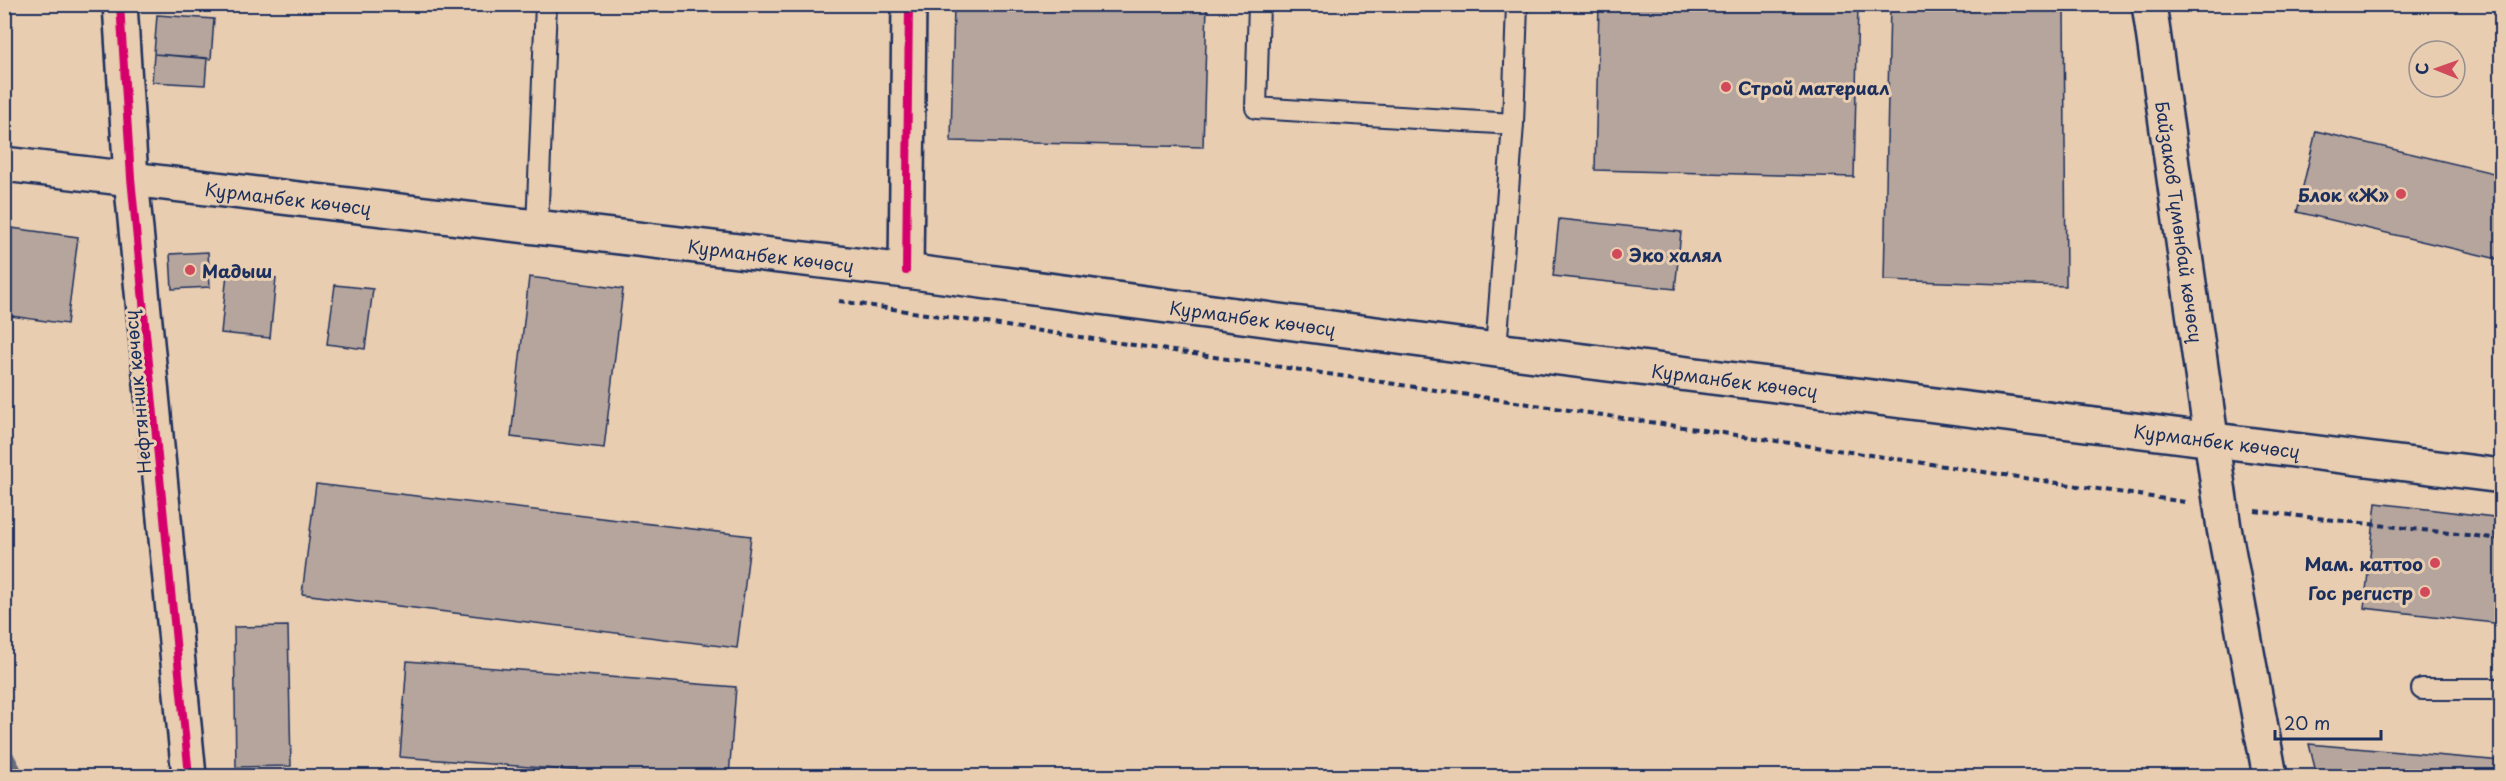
<svg xmlns="http://www.w3.org/2000/svg" width="2506" height="781" viewBox="0 0 2506 781" font-family="'Playpen Sans',sans-serif">
<style>
.lines{fill:none;stroke-linecap:round;stroke-linejoin:round}
.stream{stroke:#6a6c7d;stroke-width:10}
.building{fill:#b5a59c;stroke:#1b2f5e;stroke-width:1.5}
.service-casing{stroke:#1b2f5e;stroke-width:24}
.minor-casing{stroke:#1b2f5e;stroke-width:38}
.secondary-casing{stroke:#1b2f5e;stroke-width:38}
.primary-casing{stroke:#1b2f5e;stroke-width:38}
.path{stroke:#1b2f5e;stroke-width:4;stroke-dasharray:6 4.5;stroke-linecap:butt}
.service{stroke:#e8cdb0;stroke-width:20}
.minor{stroke:#e8cdb0;stroke-width:33}
.secondary{stroke:#e8cdb0;stroke-width:33}
.primary{stroke:#e8cdb0;stroke-width:33}
.cycleway-casing{stroke:#e8cdb0;stroke-width:11}
.cycleway{stroke:#d6006c;stroke-width:8}
.poi-dot{fill:#d1495b;stroke:#e8cdb0;stroke-width:2}
.labels{text-anchor:middle;dominant-baseline:central;stroke-width:6;stroke-linejoin:round;paint-order:stroke}
.poi-label{font-size:18px;font-weight:bold;fill:#1b2f5e;stroke:#e8cdb0;text-anchor:start}
.street-label{font-size:18px;fill:#1b2f5e;stroke:#e8cdb0}
</style>
<rect width="100%" height="100%" fill="#e8cdb0"/>
<filter id="ink" filterUnits="userSpaceOnUse"><feTurbulence type="fractalNoise" baseFrequency=".0167" numOctaves="2"/><feDisplacementMap in="SourceGraphic" scale="12" xChannelSelector="R" yChannelSelector="G"/><feConvolveMatrix kernelMatrix="1 2 1 2 8 2 1 2 1" color-interpolation-filters="sRGB"/></filter>
<g filter="url(#ink)">
<g class="lines">
<path class="stream" d="M4,747l16,29"/>
</g>
<path class="building" d="M954,4h253l-4,143 -252,-6z
M1599,4h259l-4,173 -259,-7z
M1890,4h174l2,282 -182,-6z
M157,15l57,4 -3,40 -57,-5z
M154,54l53,4 -2,27 -53,-3z
M2316,131l186,44v85l-205,-48z
M1559,219l122,13 -6,57 -122,-13z
M4,227l74,10 -11,87 -63,-9z
M208,252l2,35 -38,2 -2,-35z
M227,273l49,5 -6,60 -49,-5z
M529,277l94,12 -19,159 -93,-11z
M335,285l38,4 -8,60 -38,-5z
M316,484l435,52 -14,112 -435,-54z
M2376,503l126,15v106l-138,-16z
M288,626l3,140 -55,1 -2,-140z
M407,661l329,26 -7,89h-83l-246,-19z
M2309,744l193,17v15h-185z"/>
<g class="lines">
<defs>
<path id="service" d="M1259,4l-3,104 257,16
M537,228l9,-224
M1496,350l17,-226 4,-120
M2422,689h80"/>
<path id="minor" d="M120,4l11,174 58,598
M906,271l3,-267"/>
<g id="secondary">
<path id="s1" d="M2149,4l75,524 46,248"/>
</g>
<g id="primary">
<path id="s2" d="M4,164l902,107 590,79 1006,126"/>
</g>
</defs>
<use href="#service" class="service-casing"/>
<use href="#minor" class="minor-casing"/>
<use href="#secondary" class="secondary-casing"/>
<use href="#primary" class="primary-casing"/>
<path class="path" d="M839,301l1346,201
M2255,511l247,28"/>
<use href="#service" class="service"/>
<use href="#minor" class="minor"/>
<use href="#secondary" class="secondary"/>
<use href="#primary" class="primary"/>
<defs>
<path id="cycleway" d="M120,4l11,174 58,598
M906,271l3,-267"/>
</defs>
<use href="#cycleway" class="cycleway-casing"/>
<use href="#cycleway" class="cycleway"/>
</g>
</g>
<g class="poi-dot">
<circle cx="1726" cy="87" r="6"/>
<circle cx="2401" cy="194" r="6"/>
<circle cx="1617" cy="254" r="6"/>
<circle cx="190" cy="270" r="6"/>
<circle cx="2435" cy="563" r="6"/>
<circle cx="2425" cy="592" r="6"/>
</g>
<g class="labels">
<g class="poi-label">
<text x="1738" y="87">Строй материал</text>
<text x="2389" y="194" text-anchor="end">Блок «Ж»</text>
<text x="1629" y="254">Эко халял</text>
<text x="202" y="270">Мадыш</text>
<text x="2423" y="563" text-anchor="end">Мам. каттоо</text>
<text x="2413" y="592" text-anchor="end">Гос регистр</text>
</g>
<g class="street-label">
<text stroke="none"><textPath href="#s2" startOffset="286">Курманбек көчөсү</textPath></text>
<text stroke="none"><textPath href="#s1" startOffset="220">Байзаков Түмөнбай көчөсү</textPath></text>
<text stroke="none"><textPath href="#s2" startOffset="772">Курманбек көчөсү</textPath></text>
<text stroke="none"><textPath href="#s2" startOffset="1258">Курманбек көчөсү</textPath></text>
<text stroke="none"><textPath href="#s2" startOffset="1744">Курманбек көчөсү</textPath></text>
<text transform="translate(137 392) rotate(-95)">Нефтянник көчөсү</text>
<text stroke="none"><textPath href="#s2" startOffset="2230">Курманбек көчөсү</textPath></text>
</g>
</g>
<rect width="2506" height="781" fill="none" stroke="#e8cdb0" stroke-width="24"/>
<rect x="12" y="12" width="2482" height="757" fill="none" stroke="#1b2f5e" stroke-width="2" filter="url(#ink)"/>
<g transform="translate(2437 69) rotate(271)"><circle r="28" fill="#e8cdb0" stroke="#968e8f" stroke-width="1.5"/>
<path d="M0-4.5L10 22L0 15L-10 22Z" fill="#d1495b"/>
<text y="-9" font-size="16" font-weight="bold" text-anchor="middle" fill="#1b2f5e">С</text>
</g>
<path d="M2275 730v9h106v-9" fill="none" stroke="#1b2f5e" stroke-width="3"/>
<text x="2284" y="730" font-size="18" fill="#1b2f5e" stroke="#e8cdb0" stroke-width="4.5" paint-order="stroke">20 m</text>
</svg>
